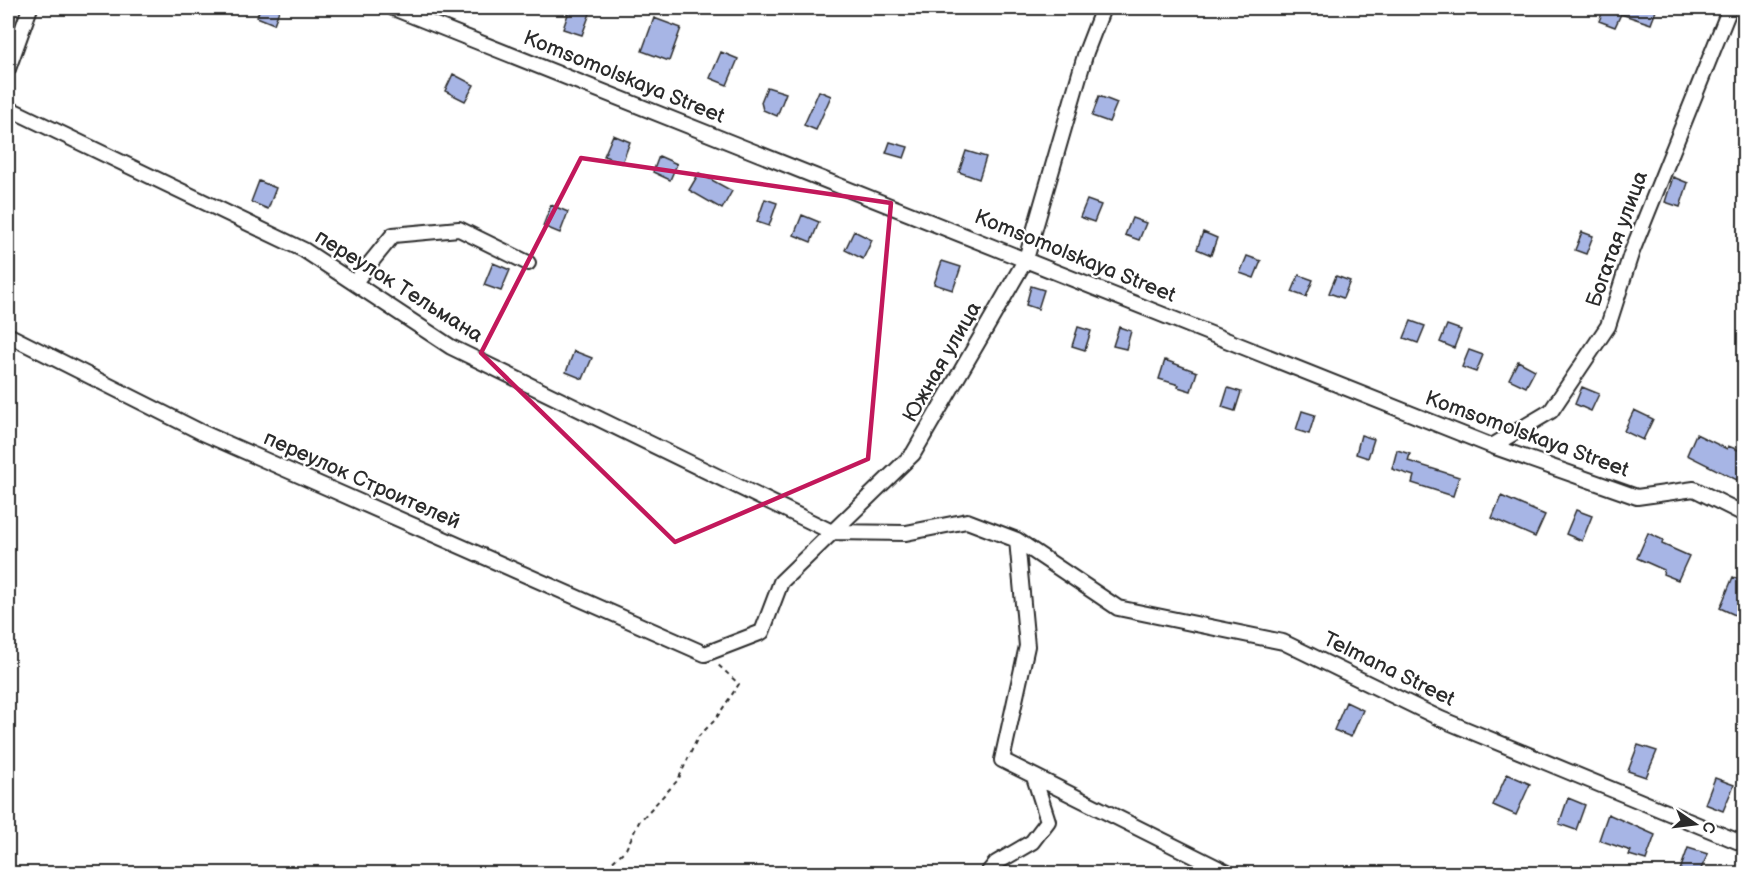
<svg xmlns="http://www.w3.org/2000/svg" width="1752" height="881" viewBox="0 0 1752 881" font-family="'Balsamiq Sans',sans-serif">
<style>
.building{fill:#a7b5e5;stroke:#2b2b2b;stroke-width:1.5}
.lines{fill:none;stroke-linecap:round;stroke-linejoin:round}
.minor-casing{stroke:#2b2b2b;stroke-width:18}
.path{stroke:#2b2b2b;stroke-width:2;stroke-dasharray:4.5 4.5;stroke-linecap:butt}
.minor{stroke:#fff;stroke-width:14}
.marked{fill:none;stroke:#c2185b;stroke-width:4.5;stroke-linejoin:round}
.labels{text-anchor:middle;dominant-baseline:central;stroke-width:4.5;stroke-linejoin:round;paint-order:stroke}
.street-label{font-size:21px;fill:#2b2b2b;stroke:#fff}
</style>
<rect width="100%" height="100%" fill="#fff"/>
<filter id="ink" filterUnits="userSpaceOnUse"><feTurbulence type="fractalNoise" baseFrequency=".0167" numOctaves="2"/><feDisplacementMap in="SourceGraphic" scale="12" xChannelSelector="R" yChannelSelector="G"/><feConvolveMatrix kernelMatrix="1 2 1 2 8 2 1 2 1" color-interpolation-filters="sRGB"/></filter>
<g filter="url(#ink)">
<path class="building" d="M260,8h20l-6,16 -17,-7z
M570,8h22l-10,27 -19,-6z
M1608,8h49l-6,16 -30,-10 -6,13 -16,-6 5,-12 4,2z
M654,18l27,10 -12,33 -27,-10z
M721,52l17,7 -11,26 -17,-7z
M453,74l21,11 -9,16 -20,-10z
M767,87l19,6 -9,23 -14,-6 -2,-8z
M819,91l12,5 -15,34 -12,-5z
M1099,96l18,7 -8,19 -17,-6z
M613,135l17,7 -8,21 -18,-7z
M890,142l18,5 -4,11 -18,-5z
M966,151l20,6 -7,22 -20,-7z
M659,156l18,8 -7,16 -17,-8z
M699,173l33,18 -10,18 -33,-19z
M1673,177l15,6 -8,24 -15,-5z
M259,181l17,7 -8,21 -17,-7z
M765,199l12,4 -8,23 -12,-4z
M1087,200l14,5 -7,17 -14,-5z
M551,205l17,7 -8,21 -17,-7z
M802,215l17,7 -8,20 -17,-7z
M1132,218l14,5 -7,17 -14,-5z
M854,231l18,9 -9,19 -18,-9z
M1203,232l14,6 -6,17 -14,-6z
M1582,232l11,4 -7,18 -11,-4z
M1247,256l14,5 -7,17 -14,-5z
M942,261l19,6 -8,23 -19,-6z
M493,263l17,7 -9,21 -17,-6z
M1299,275l14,5 -7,17 -14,-5z
M1336,276l14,5 -7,17 -14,-5z
M1031,286l13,4 -6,19 -12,-4z
M1411,321l14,5 -7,17 -14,-5z
M1447,325l14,5 -7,18 -14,-6z
M1078,327l13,4 -6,19 -13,-4z
M1119,327l12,4 -5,18 -13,-3z
M1469,350l14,5 -7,17 -14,-5z
M574,351l18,7 -9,21 -17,-7z
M1165,360l32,12 -6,19 -13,-4 1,-2 -20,-6z
M1518,361l17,9 -9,17 -17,-8z
M1582,387l17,7 -8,17 -16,-7z
M1228,388l13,4 -6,19 -13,-4z
M1634,410l19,9 -10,21 -19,-9z
M1302,411l13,4 -6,19 -13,-4z
M1696,434l31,15 1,-3 16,6v11l-7,17 -50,-25z
M1361,435l13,4 -6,19 -12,-4z
M1397,450l13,4 -2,7 51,16 -6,19 -41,-13 2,-7 -22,-7z
M1501,496l44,19 -10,22 -43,-19z
M1576,510l16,6 -10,25 -16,-7z
M1648,533l15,7 -1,4 27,12 -11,24 -15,-6 1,-4 -27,-12z
M1733,577l11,5v37l-24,-11z
M1346,702l17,8 -12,27 -17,-7z
M1638,745l19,6 -11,26 -18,-6z
M1507,774l23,10 -14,31 -23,-10z
M1715,778l19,7 -11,26 -18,-7z
M1568,798l17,7 -9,25 -17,-6z
M1608,814l47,21 -9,25 -17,-5 2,-4 -32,-11z
M1688,848l20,6 -9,19h-20z"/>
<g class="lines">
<defs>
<path id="minor" d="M393,8l1099,438 145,51 57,-8 50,25
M8,69l22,-61
M8,108l296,142 147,97 381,185 74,1 61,-12 50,19 10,106 -25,114 228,114
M354,283l39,-48 66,-6 69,34
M8,335l193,97 504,222 57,-22 19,-50 132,-128 113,-195 60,-207 17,-44
M1492,446l59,-35 57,-85 23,-72 99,-246
M1017,540l101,68 165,34 158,77 303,125
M987,874l9,-11 36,-21 16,-21 -14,-44"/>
</defs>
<use href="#minor" class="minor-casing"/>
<path class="path" d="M600,874l26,-25 13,-27 39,-42 20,-43 17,-17 24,-36 -23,-21"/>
<use href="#minor" class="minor"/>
</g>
</g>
<path class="marked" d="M581,158l310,45 -23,256 -193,83 -194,-189z"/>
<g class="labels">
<g class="street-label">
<text transform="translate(624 77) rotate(22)">Komsomolskaya Street</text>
<text transform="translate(1617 239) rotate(-70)">Богатая улица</text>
<text transform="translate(1075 256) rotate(22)">Komsomolskaya Street</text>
<text transform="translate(399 286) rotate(32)">переулок Тельмана</text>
<text transform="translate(942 362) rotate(-60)">Южная улица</text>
<text transform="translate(1527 434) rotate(20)">Komsomolskaya Street</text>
<text transform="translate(362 480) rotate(24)">переулок Строителей</text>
<text transform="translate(1389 669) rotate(26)">Telmana Street</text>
</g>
</g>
<rect width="1752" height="881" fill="none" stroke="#fff" stroke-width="30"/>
<rect x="15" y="15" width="1722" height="851" fill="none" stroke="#2b2b2b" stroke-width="2" filter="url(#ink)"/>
<g transform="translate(1695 824) rotate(104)" stroke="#ffffff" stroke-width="4.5" paint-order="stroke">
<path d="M0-4.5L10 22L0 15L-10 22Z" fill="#2b2b2b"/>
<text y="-9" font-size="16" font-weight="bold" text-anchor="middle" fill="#2b2b2b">С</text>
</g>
</svg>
